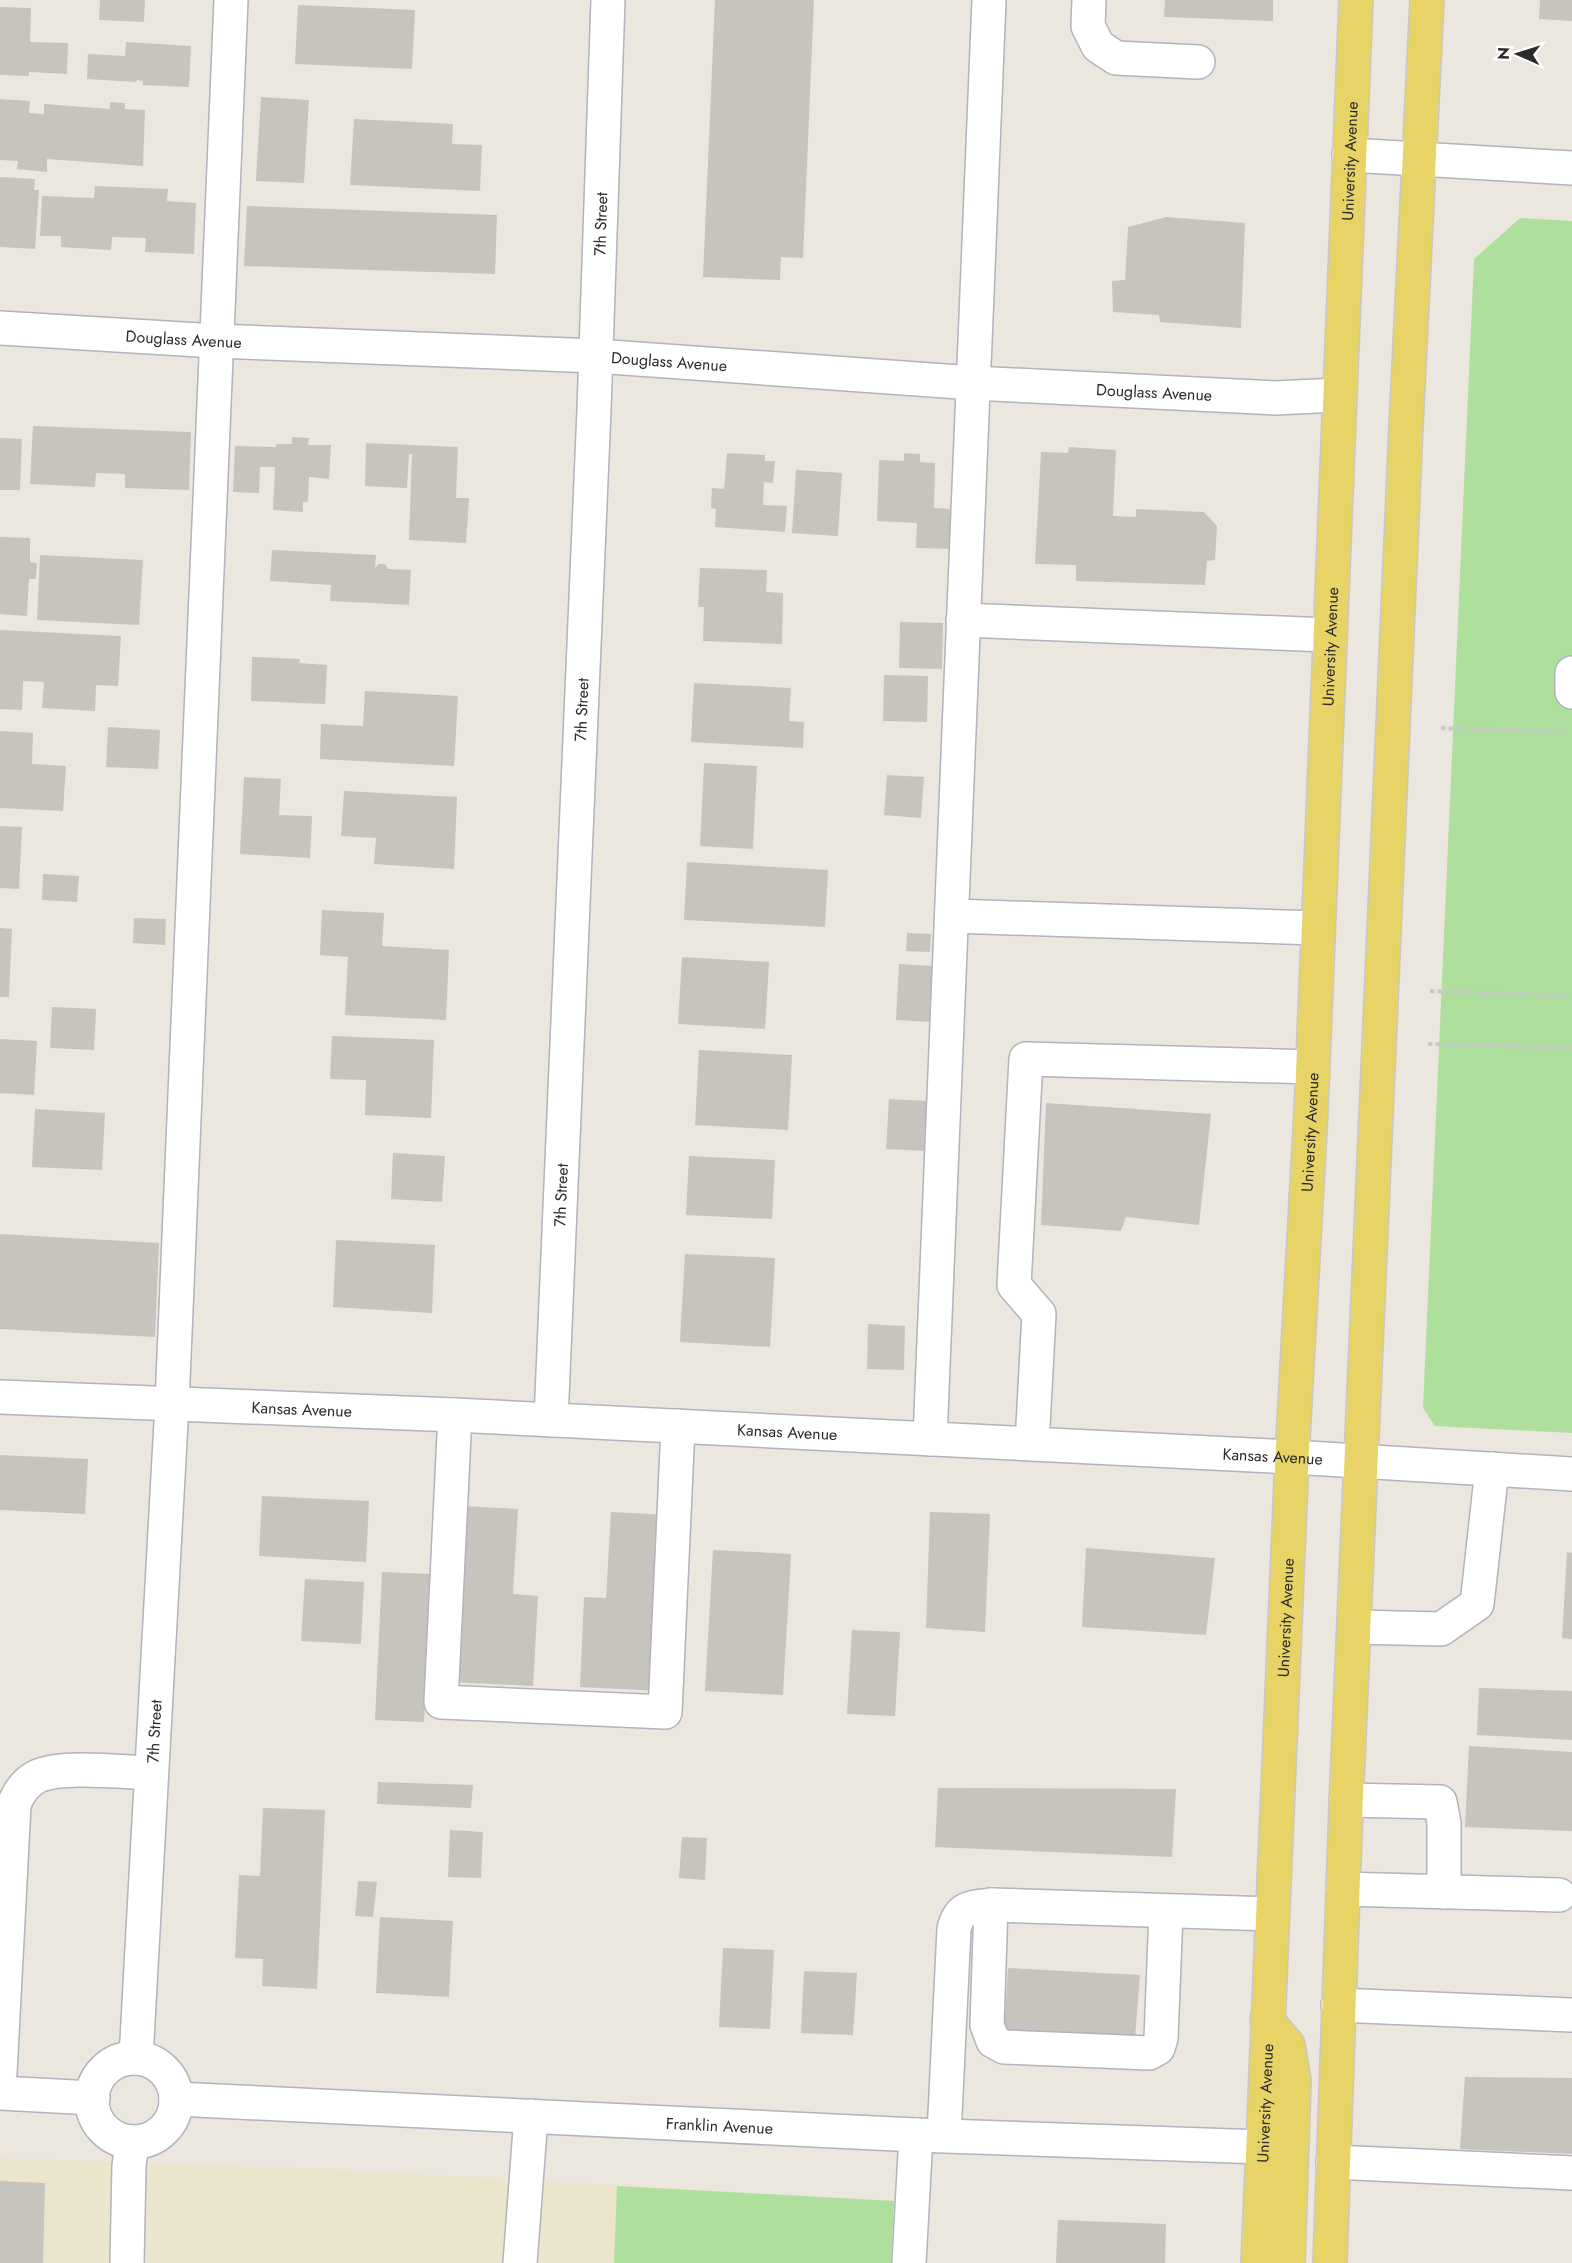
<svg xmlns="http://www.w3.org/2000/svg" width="1572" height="2263" viewBox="0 0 1572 2263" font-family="Jost,sans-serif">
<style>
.education{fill:#ece5ce}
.green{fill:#afdf9d}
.building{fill:#c7c3bd}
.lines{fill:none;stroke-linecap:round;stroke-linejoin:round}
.minor-casing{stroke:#b1b3bd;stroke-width:36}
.major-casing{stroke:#c8c8c8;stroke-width:36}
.path{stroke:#c8c8c8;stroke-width:4;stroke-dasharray:4.5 3;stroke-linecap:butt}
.minor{stroke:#fff;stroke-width:33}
.major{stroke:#e8d466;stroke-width:33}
.labels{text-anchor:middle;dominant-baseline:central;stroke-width:5;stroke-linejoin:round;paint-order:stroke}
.street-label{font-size:16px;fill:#2b2b2b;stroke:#fff}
</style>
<rect width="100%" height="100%" fill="#ece7de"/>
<path class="education" d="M0,2158l326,11 568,32 -3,62h-891z"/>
<path class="green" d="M1520,218l52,3v1212l-137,-7 -12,-18 51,-1149z
M617,2186l277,15 -3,62h-277z"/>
<path class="building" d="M100,0h45l-1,22 -45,-2z
M715,0h99l-11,258 -22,-1 -1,23 -77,-3z
M1165,0h108v21l-109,-4z
M1540,0h32v21l-33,-2z
M298,5l117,5 -3,59 -117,-5z
M0,7l31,1 -1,34 38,1 -1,31 -38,-2v4l-29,-1z
M126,42l65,4 -2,41 -46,-2v-4l-6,-1 -1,2 -49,-3 1,-25 37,2z
M261,97l48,3 -5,83 -48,-2z
M0,99l30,2 -1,12 15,1v-10l66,5v-7l15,1v6l20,1 -2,56 -96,-7v13l-30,-3 1,-8 -18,-1z
M354,119l99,5 -1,20 30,1 -2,46 -130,-6z
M0,177l35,2 -1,11h5l-4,59 -35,-2z
M95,186l73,3 -1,12 29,2 -2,51 -49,-2 1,-14 -34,-1 -1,13 -50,-3v-11h-21l2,-40 52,2z
M247,206l250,9 -2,59 -251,-8z
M1166,217l79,6 -4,105 -81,-6 -1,-7 -46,-3 -1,-31 13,-1 3,-53z
M33,426l158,6 -2,58 -64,-2v-14l-29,-1 -1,14 -65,-3z
M292,437l17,1 -1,7h23l-2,34 -20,-2 -1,25h-5v10l-30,-2 2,-43h-15l-1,26 -26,-1 2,-46 41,1v-3h16z
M0,438l22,1 -2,51h-20z
M366,443l92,4 -2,51h13l-3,45 -57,-3 3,-86h-3l-2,34 -42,-2z
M1069,447l47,3 -3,66 23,1v-8l68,3 13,14 -2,34 -8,1 -2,24 -129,-4v-16l-41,-1 6,-112 27,1z
M727,453l38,2v6h10l-2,22 -9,-1 -1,23 24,1 -2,26 -70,-5 1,-18 -5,-1 1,-20 12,1z
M904,453l16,1v8l15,1 -1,45 19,1 -2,40 -35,-1 1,-25 -40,-2 2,-61 25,1z
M796,470l46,3 -4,63 -46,-3z
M0,537l30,1v24l7,1 -1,16h-7l-2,37 -27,-2z
M272,550l104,5 -1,13 4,-4h6l3,5 23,1 -2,35 -79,-4 1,-16 -61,-4z
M40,555l103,5 -4,65 -102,-5z
M700,568l67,2 -1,22 17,1 -1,51 -79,-3 1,-34h-6z
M900,622l43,1 -1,46 -43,-1z
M0,630l121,6 -3,50 -22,-1 -1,26 -53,-3 2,-26 -21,-1 -1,29 -22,-1z
M252,657l48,2 -1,4 28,2 -2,39 -74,-3z
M884,675l44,1 -1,46 -44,-1z
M694,683l97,5 -2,33 15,1 -1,26 -112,-6z
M365,691l93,5 -4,70 -134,-7 1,-35 42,2z
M108,727l52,3 -2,39 -52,-2z
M0,731l33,2 -1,31 34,2 -3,45 -63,-3z
M704,763l53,3 -4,83 -53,-3z
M887,775l37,2 -3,41 -37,-3z
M244,777l37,2 -2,36 33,1 -2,42 -70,-4z
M344,791l113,6 -3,72 -80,-5 2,-26 -35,-2z
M0,826l22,1 -3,62 -19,-1z
M687,862l141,8 -3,57 -141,-7z
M43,874l36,2 -2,26 -35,-2z
M322,910l62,3 -2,33 67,4 -3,70 -101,-5 3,-58 -28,-2z
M134,918l32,1 -1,26 -32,-2z
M0,928l12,1 -3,68h-9z
M907,933l24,1 -1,18 -24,-1z
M682,957l87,5 -4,67 -87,-5z
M899,964l34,2 -3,56 -34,-2z
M52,1007l44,2 -2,41 -44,-2z
M332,1036l102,4 -3,78 -66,-3 1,-35 -36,-1z
M0,1039l37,2 -3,54 -34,-2z
M699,1050l93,5 -4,75 -93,-5z
M889,1099l39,2 -3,50 -39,-2z
M1046,1103l165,11 -12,111 -73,-8 -5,14 -80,-6z
M35,1109l70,4 -3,57 -70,-3z
M393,1153l52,3 -3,46 -51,-3z
M689,1156l86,4 -3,59 -86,-4z
M0,1234l159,9 -4,94 -155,-8z
M336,1240l99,5 -3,68 -99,-6z
M685,1254l90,4 -5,89 -90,-5z
M868,1324l37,2 -1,44 -37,-1z
M0,1455l88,4 -3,55 -85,-4z
M262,1496l107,5 -3,61 -107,-6z
M461,1506l57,3 -5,85 25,2 -5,90 -82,-4z
M611,1512l57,3 -9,176 -79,-4 4,-90 22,1z
M930,1512l60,2 -5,118 -59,-4z
M1086,1548l129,10 -9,77 -124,-8z
M713,1550l78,4 -8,141 -78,-4z
M1567,1552l5,1v86l-10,-1z
M382,1572l50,2 -8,148 -49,-2z
M305,1579l59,3 -3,62 -60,-3z
M852,1630l48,2 -5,84 -48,-2z
M1479,1688l93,3v49l-95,-5z
M1469,1746l103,6v79l-107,-4z
M378,1782l95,3 -2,23 -94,-4z
M938,1788l238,1 -4,68 -237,-10z
M263,1808l62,2 -8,179 -55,-3 1,-27 -28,-1 4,-83 21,1z
M450,1830l33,2 -2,46 -33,-1z
M682,1837l25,1 -2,42 -26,-2z
M358,1881l19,1 -4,35 -18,-1z
M380,1917l73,4 -4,76 -73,-4z
M723,1948l51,2 -4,79 -51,-2z
M1008,1968l132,7 -5,63 -131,-5z
M804,1971l53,2 -4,62 -52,-2z
M1465,2077l107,1v76l-112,-5z
M0,2181l45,2 -2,80h-43z
M1058,2220l108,4 -1,39h-109z"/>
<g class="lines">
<defs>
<g id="minor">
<path d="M1089,0l-1,26 10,20 18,12 82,4"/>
<path d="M1349,155l223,13"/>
<path id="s1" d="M0,328l216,13 380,15 377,27 302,15 63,-3"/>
<path d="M963,620l365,15"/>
<path d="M1572,673v19"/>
<path d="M953,916l364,12"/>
<path id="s2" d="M0,1397l455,18 837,42 280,17"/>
<path d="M455,1415l-14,287 224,10 13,-286"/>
<path id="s3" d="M551,1420l43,-1010 14,-410"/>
<path d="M930,1439l59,-1439"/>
<path d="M1032,1444l7,-130 -25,-29 12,-226 286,8"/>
<path d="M1355,1627l86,2 36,-25 15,-135"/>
<path d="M1346,1800l94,2 4,21v69"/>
<path d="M1343,1889l216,6"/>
<path d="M991,1905l-4,120 6,16 11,6 145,6 9,-5 3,-10 5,-126"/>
<path d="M1338,2005l234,10"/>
<path id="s4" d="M136,2058l36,-654 59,-1404"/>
<circle cx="134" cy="2100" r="42"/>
<path d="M0,2073l14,-268c4,-12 12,-23 24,-29 24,-11 85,-4 113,-3"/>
<path d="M0,2093l93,5"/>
<path id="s5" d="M176,2099l740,36 347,12"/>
<path d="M944,2135l10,-206c6,-23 16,-21 37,-24l281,9"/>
<path d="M1333,2162l239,11"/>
<path d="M127,2263l2,-97 3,-24"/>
<path d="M520,2263l11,-147"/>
<path d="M909,2263l7,-128"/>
</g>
<g id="major">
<path d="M1267,2020l21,25 6,36 -6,182"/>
<path id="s6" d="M1258,2263l34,-806 19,-346 45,-1111"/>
<path d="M1330,2263l16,-458 60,-1379 21,-426"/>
</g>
</defs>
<use href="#minor" class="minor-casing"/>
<use href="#major" class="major-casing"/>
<path class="path" d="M1441,728l124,4
M1430,991l142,5
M1428,1044l144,4"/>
<use href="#minor" class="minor"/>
<use href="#major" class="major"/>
</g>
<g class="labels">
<g class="street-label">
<text stroke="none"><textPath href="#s6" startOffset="2104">University Avenue</textPath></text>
<text stroke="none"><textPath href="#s3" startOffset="1197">7th Street</textPath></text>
<text stroke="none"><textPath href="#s1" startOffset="184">Douglass Avenue</textPath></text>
<text stroke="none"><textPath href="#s1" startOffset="670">Douglass Avenue</textPath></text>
<text stroke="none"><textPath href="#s1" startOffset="1156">Douglass Avenue</textPath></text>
<text stroke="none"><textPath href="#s6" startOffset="1618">University Avenue</textPath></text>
<text stroke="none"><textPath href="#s3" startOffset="711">7th Street</textPath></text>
<text stroke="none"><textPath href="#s6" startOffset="1132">University Avenue</textPath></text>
<text stroke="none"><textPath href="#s3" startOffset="225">7th Street</textPath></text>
<text stroke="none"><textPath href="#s2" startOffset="302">Kansas Avenue</textPath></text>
<text stroke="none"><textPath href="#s2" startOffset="788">Kansas Avenue</textPath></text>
<text stroke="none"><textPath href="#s2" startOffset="1274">Kansas Avenue</textPath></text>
<text stroke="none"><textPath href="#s6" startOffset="646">University Avenue</textPath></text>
<text stroke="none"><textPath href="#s4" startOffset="327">7th Street</textPath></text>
<text stroke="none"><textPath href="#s6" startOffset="160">University Avenue</textPath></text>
<text stroke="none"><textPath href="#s5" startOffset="544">Franklin Avenue</textPath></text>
</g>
</g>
<g transform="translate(1518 54) rotate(273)" stroke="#ffffff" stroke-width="4.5" paint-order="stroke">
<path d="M0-4.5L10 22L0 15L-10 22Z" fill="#2b2b2b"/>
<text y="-9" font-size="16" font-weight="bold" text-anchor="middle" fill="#2b2b2b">N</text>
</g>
</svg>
